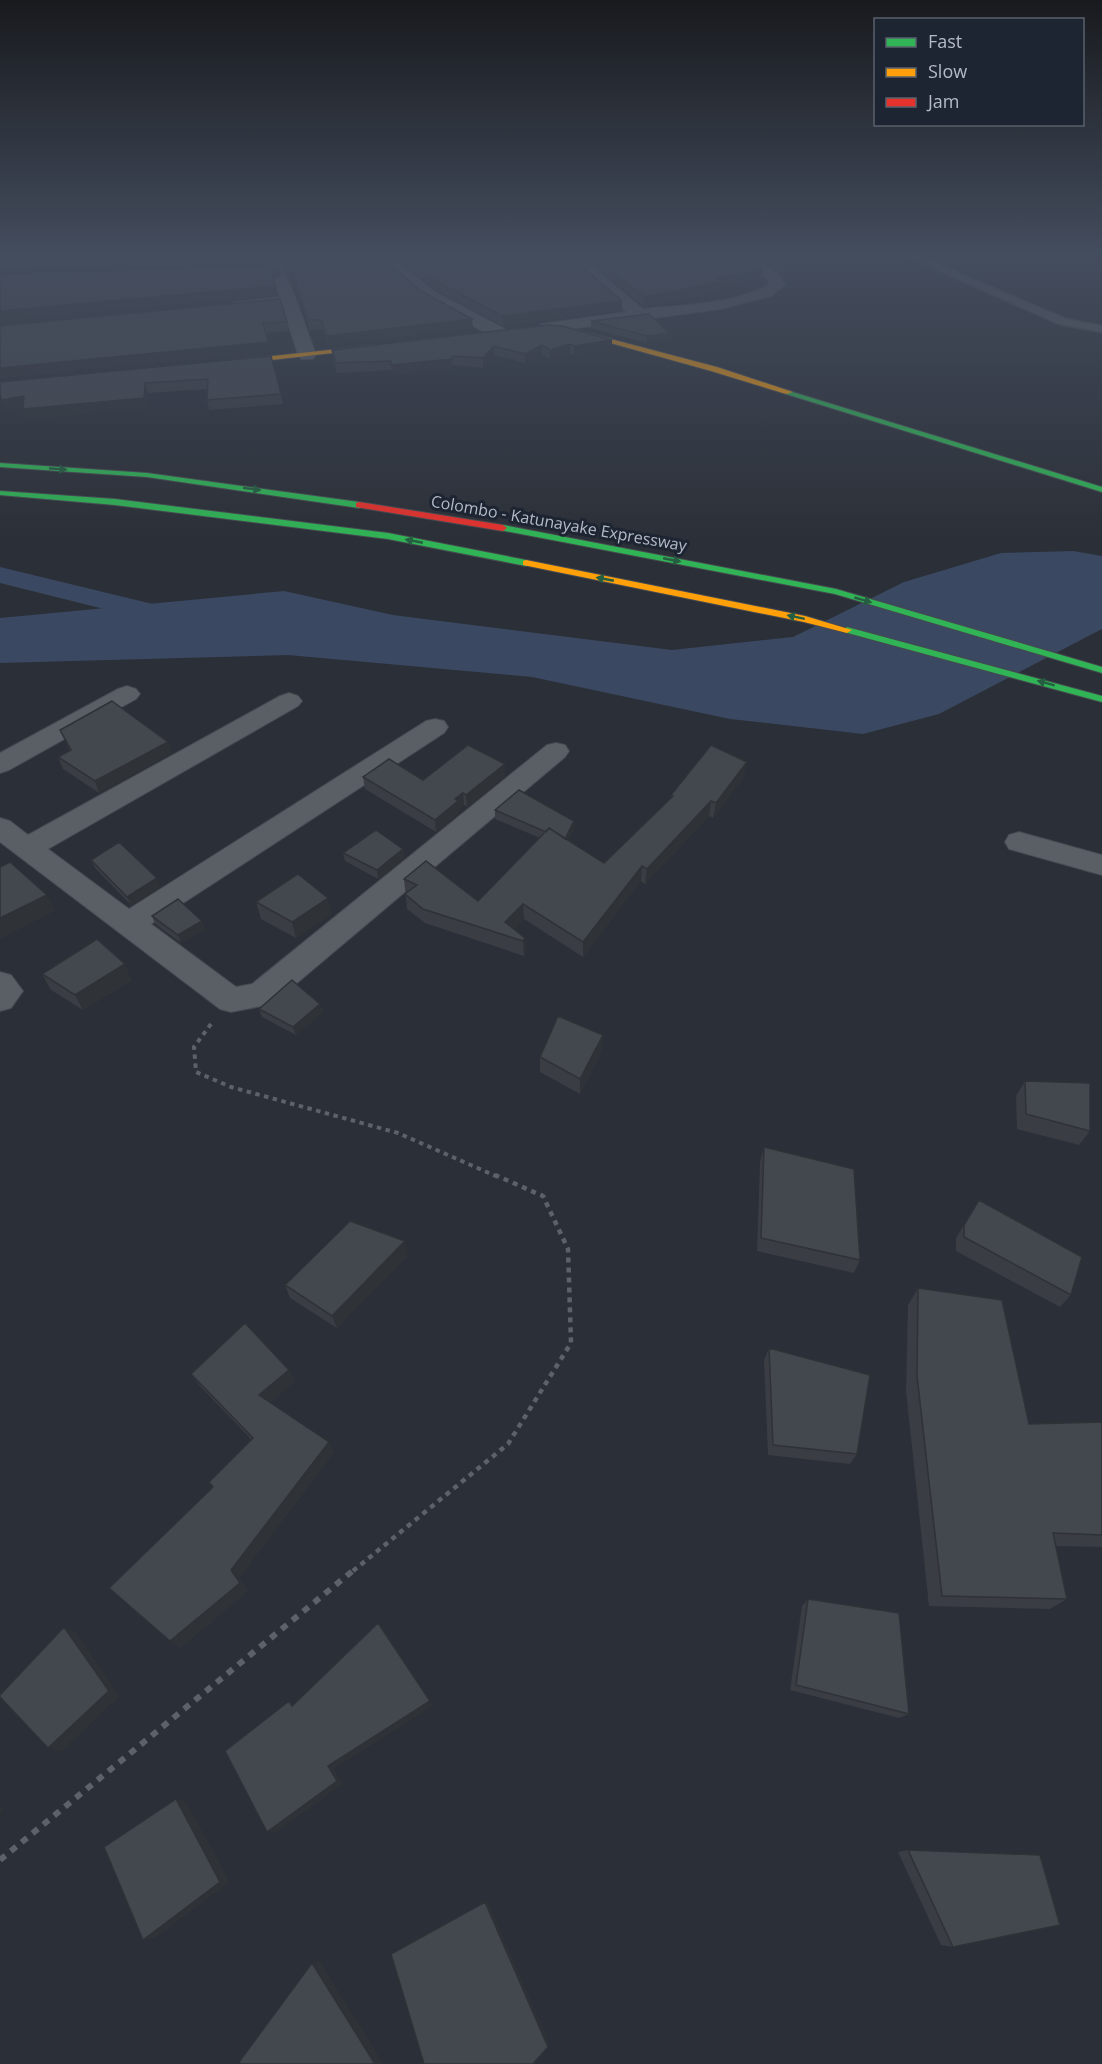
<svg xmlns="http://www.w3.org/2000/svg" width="1102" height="2064" viewBox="0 0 1102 2064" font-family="'Open Sans',sans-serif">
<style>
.water{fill:#3a4861}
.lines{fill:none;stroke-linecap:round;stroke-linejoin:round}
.canal{fill:#3a4861;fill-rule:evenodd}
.lane-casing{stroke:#464a50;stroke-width:3}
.street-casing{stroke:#464a50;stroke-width:2}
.fast-casing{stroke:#464a50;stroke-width:2}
.slow-casing{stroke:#464a50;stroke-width:2}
.jam-casing{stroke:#464a50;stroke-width:2}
.path-far2{stroke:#5d6269;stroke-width:4;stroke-dasharray:4.5 4.5;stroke-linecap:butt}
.path-far1{stroke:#5d6269;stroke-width:4.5;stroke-dasharray:5 5;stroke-linecap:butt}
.path{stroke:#5d6269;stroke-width:6;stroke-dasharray:7 7;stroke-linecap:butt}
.lane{fill:#5a5e65;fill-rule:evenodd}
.street{fill:#5a5e65;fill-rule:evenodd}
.fast{fill:#30b455;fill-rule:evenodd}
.slow{fill:#ff9f0a;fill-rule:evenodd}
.jam{fill:#e5322d;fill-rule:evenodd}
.wall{fill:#3a3d43}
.shaded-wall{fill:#2f3237}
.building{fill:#43474e;stroke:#2f3237;stroke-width:1.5}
.oneway{fill:#255e40}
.labels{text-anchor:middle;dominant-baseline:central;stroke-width:6;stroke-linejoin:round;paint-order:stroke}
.far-street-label{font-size:16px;fill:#b4bbc8;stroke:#1e2532}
</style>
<rect width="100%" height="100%" fill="#2b2f37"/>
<path class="water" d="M1073,551l29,5v73l-163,85 -76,20 -133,-15 -198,-42 -244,-22 -288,8v-45l284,-27 109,24 279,35 121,-13 111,-55 97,-29z"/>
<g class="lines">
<path class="canal" d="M0,567l190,46 4,6 -4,6 -10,3 -180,-45z"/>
<defs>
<path id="lane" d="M897,252h13l156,67 36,7v6l-43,-8z"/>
<path id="street" d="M265,252h14l37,103 -3,4h-12l-3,-4 -15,-48 -48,5 -8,-5 8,-5 45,-5z
M370,252h16l49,40 70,37 2,4 -8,5 -6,-1 -70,-39z
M559,252h16l68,57c37,-4 95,-5 126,-25l-2,-5 -40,-27h17l35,22 6,11 -14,11 -50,13 -174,23 -6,-2 -2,-3 2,-3 86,-12z
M127,686l9,3 4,5 -4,5 -127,71 -9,3v-20l118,-64z
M289,693l9,3 4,5 -4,5 -250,143 81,60 297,-188 9,-2 9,2 4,6 -4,6 -293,191 85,63 16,-3 295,-239 9,-2 9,2 4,6 -4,6 -293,247 -41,8 -11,-3 -220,-167v-24l10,3 18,14 252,-139z
M1019,832l83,23v20l-93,-26 -4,-7 4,-7z
M0,972l11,3 12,16 -12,17 -11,3z"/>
<path id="fast" d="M786,390l316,97v5l-316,-98z
M0,463l147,10 212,29 4,3 -4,3 -212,-31 -147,-10z
M0,491l115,8 273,34 138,27 5,3 -5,3 -138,-27 -273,-34 -115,-10z
M503,525l333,64 266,78v6l-267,-79 -335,-64v-4z
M847,627l255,69v6l-258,-70 -2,-2z"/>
<path id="slow" d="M569,328l148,39 76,25 -7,2 -75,-23 -144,-40z
M375,345l2,3 -150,17 -4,-2 4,-2z
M526,560l279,56 47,14 -5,3 -43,-11 -281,-57v-4z"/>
<path id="jam" d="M359,502l144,23 4,3 -4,3 -147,-24v-4z"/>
</defs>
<use href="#lane" class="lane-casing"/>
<use href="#street" class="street-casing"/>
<use href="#fast" class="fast-casing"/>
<use href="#slow" class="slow-casing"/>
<use href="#jam" class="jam-casing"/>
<path class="path-far2" d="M211,1024l-17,23 2,25 35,15 167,46 100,44"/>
<path class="path-far1" d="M353,1571l155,-127 63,-101 -3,-94 -25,-53 -48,-21"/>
<path class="path" d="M0,1860l355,-291"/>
<use href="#lane" class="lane"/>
<use href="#street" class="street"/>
<use href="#fast" class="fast"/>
<use href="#slow" class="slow"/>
<use href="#jam" class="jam"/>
</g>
<path class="wall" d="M0,252h376l45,39 51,28 1,9 -145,17 -5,-16 -13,1 -17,-49 -9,-6 -1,-10 -3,-2 -280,6z
M389,252h176l57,49v9l-120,15 -66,-35z
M578,252h159l25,17 -1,9 -40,8v5l-77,16z
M748,252h51l12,6 -2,9 -28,6z
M591,321l77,19 -21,3 -56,-15z
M287,322l1,9 -22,2 4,18 -270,27v-52z
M547,325l65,24 -38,6 -4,-2 -20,6 -8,-5 -17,9 -31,-8 -11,13 -30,-3 -1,3 -60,7v-5l-55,3 -4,-14 -1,-9z
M271,356l12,48 -74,6 -2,-10v-11l-59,4 -2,15 -120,11 -3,-10v-2l-18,3 -2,-6h-3v-22z
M60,730l108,12 3,11 -72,40 -36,-24 -5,-12 12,-6z
M505,776l-38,31 -3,-2 -5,4v4l-23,19 -71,-43 -2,-12 60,3z
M744,777l-31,41 -4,-2 -64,68 -4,-3 -58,76 -59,-38 -10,10 11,9 1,14 -2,4 -99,-33 -18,-14 -3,-30 74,22 62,-63 -45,-19v-9l79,11v8l-6,11 36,23 67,-65v-3z
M403,849l1,9 -26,21 -33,-18 -2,-8z
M91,860l66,18 3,9 -29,18 -36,-37z
M256,902l76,12 -36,24 -35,-19z
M152,916l53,13 -24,14 -26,-19z
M42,974l90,6 -49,30 -32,-20z
M320,1004l3,8 -27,23 -34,-18 -3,-8z
M603,1035l-1,15 -22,44 -40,-22v-15z
M1025,1081l65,50 -11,14 -62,-16 -1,-33z
M764,1147l96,113 -6,13 -97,-22 3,-89z
M979,1200l92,95 -11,12 -104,-56v-13z
M408,1255l-71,73 -47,-30 -5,-13z
M918,1288l111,136 73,-2v125l-46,-1 11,53 -17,10 -121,-3 -23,-215 2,-86z
M769,1348l88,106 -7,10 -82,-9 -4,-95z
M191,1374l104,8 -25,20 64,50 -95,126 9,13 -68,57 -10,-7 43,-154 38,-48 -52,-54z
M808,1599l101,115 -10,4 -109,-28 12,-84z
M908,1850l45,97 -12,-2 -43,-93z"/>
<path class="shaded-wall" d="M811,258l-2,9 -28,6 1,-9z
M280,266l1,9 -8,6 -2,-9z
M762,269l-1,9 -40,8v5l-77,16v-10l73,-19z
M275,286l2,9 -277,26v-10z
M622,301v9l-120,15v-9z
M472,319l1,9 -145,17 -1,-9z
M669,333l-1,7 -21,3v-7z
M612,340v9l-38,6v-9z
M268,342l2,9 -270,27v-10z
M570,344v9l-20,6v-9z
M542,345v9l-17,9v-9z
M494,346v9l-11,13v-10z
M452,356v12l-60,7 -1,-10z
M145,383l3,10 -2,15 -120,11 -3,-10z
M0,394l24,2 3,10 -22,4 -2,-6h-3z
M168,742l3,11 -72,40 -4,-12z
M747,762l-3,15 -31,41 3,-15z
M505,764v12l-38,31 -1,-12z
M463,793l1,12 -5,4v4l-23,19 -1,-12 20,-21z
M711,801l-2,15 -64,68 2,-15z
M574,821v8l-10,19 1,-8z
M403,849l1,9 -26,21 -1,-9z
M642,866l-1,15 -58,76v-15z
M157,878l3,9 -29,18 -4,-8z
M47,895l8,16 -55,28v-21z
M328,898l4,16 -36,24 -4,-16z
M523,904l1,15 -18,18 -1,-15z
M202,921l3,8 -24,14 -3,-8z
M525,938l1,14 -2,4 -1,-15z
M125,964l7,16 -49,30 -8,-15z
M320,1004l3,8 -27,23 -3,-8z
M603,1035l-1,15 -22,44v-15z
M405,1241l3,14 -71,73 -5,-12z
M289,1370l6,12 -29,24 -7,-11z
M329,1442l5,10 -95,126 9,13 -68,57 -10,-7 61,-71z
M64,1627l12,6 44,63 -59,56 -13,-4z
M430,1701l3,5 -99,63 9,15 -68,49 -8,-1 61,-66z
M176,1799l10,2 44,81 -75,56 -12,2z
M0,1805l3,5 -3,4z
M485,1902h3l60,138v7z
M319,1960l65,104h-9l-63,-101z"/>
<path class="building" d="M0,252h376l45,39 51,28 -145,17 -6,-16h-13l-16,-48 -9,-6 4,-6 -9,-6 -278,6z
M399,252h166l57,49 -120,15 -66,-35z
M589,252h148l25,17 -45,9 4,4 -77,15z
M763,252h36l12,6 -29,6z
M280,266l-9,6 4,14 -275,25v-37z
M280,299l7,23 -24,1 5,19 -268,26v-42z
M649,314l20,19 -22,3 -56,-15z
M547,325l15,1 50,14 -38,6 -4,-2 -20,6 -8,-5 -17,9 -31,-8 -11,12 -31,-2v3l-61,6v-4l-55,2 -4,-13z
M271,356l10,38 -74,6 1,-21 -63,4 -1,15 -121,11 1,-13 -22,4 -2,-6v-12z
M112,701l56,41 -73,39 -37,-24 13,-7 -11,-20z
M468,745l37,19 -39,31 -3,-2 -8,6 3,2 -23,19 -72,-43 26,-18 34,21z
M711,745l36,17 -31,41 -5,-2 -64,68 -5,-3 -59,76 -60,-38 -18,18 20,16 -2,3 -100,-32 -18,-15 12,-9 -13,-6 22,-18 52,40 71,-73 55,35 69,-67 -2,-1z
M519,790l55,31 -9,18 -16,-11 -3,4 -51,-22z
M376,830l27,19 -26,21 -34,-17z
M119,842l38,36 -30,19 -36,-37z
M10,862l37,33 -47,23v-51z
M298,874l30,24 -36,24 -36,-20z
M178,899l24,22 -24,14 -26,-19z
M97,939l28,25 -50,31 -33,-21z
M292,980l28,24 -27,23 -34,-18z
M558,1016l45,19 -23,44 -40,-22z
M1025,1081l65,2v48l-64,-17z
M764,1147l90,22 6,91 -99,-22z
M979,1200l103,57 -11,38 -107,-58v-12z
M350,1221l55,20 -73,75 -47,-31z
M918,1288l84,12 27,124 73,-2v113l-49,-2 14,66 -125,-3 -25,-220z
M245,1323l44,47 -30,25 70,47 -98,128 9,13 -70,58 -61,-53 104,-101 -4,-5 44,-44 -62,-64z
M769,1348l101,27 -13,79 -84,-9z
M808,1599l91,14 10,101 -113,-29z
M378,1623l52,78 -102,65 9,15 -70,51 -42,-81 64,-50 3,5z
M64,1627l45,64 -61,57 -48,-51v-2z
M176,1799l44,83 -77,58 -39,-93z
M908,1850l132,5 20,70 -107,22z
M485,1902l63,145 -15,17h-109l-33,-110z
M312,1963l63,101h-134l-2,-2z"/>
<defs><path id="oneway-solid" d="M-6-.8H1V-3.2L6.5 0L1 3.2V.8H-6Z" transform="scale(1.5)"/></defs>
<g class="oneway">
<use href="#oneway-solid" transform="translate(58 469) rotate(4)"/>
<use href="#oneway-solid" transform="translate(252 489) rotate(7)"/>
<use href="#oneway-solid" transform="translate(414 541) rotate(-169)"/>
<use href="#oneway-solid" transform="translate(672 560) rotate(11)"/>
<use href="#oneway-solid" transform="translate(605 579) rotate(-169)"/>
<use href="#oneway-solid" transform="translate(863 600) rotate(16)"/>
<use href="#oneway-solid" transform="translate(796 617) rotate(-168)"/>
<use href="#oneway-solid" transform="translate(1046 683) rotate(-165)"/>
</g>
<linearGradient id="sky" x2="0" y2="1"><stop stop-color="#181a1e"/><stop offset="0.47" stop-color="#444d5e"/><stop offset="1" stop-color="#444d5e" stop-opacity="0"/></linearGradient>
<rect width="1102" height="541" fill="url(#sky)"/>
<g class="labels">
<g class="far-street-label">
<text transform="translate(559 523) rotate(10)">Colombo - Katunayake Expressway</text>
</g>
</g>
<rect x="874" y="18" width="210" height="108" fill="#1e2532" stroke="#5a616e" stroke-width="1.5"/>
<rect x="886" y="38" width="30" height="9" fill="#30b455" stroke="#5a616e" stroke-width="1.5"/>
<text x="928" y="48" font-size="18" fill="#b4bbc8">Fast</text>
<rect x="886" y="68" width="30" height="9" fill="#ff9f0a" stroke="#5a616e" stroke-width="1.5"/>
<text x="928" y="78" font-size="18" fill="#b4bbc8">Slow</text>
<rect x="886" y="98" width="30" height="9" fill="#e5322d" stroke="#5a616e" stroke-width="1.5"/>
<text x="928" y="108" font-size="18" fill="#b4bbc8">Jam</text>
</svg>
